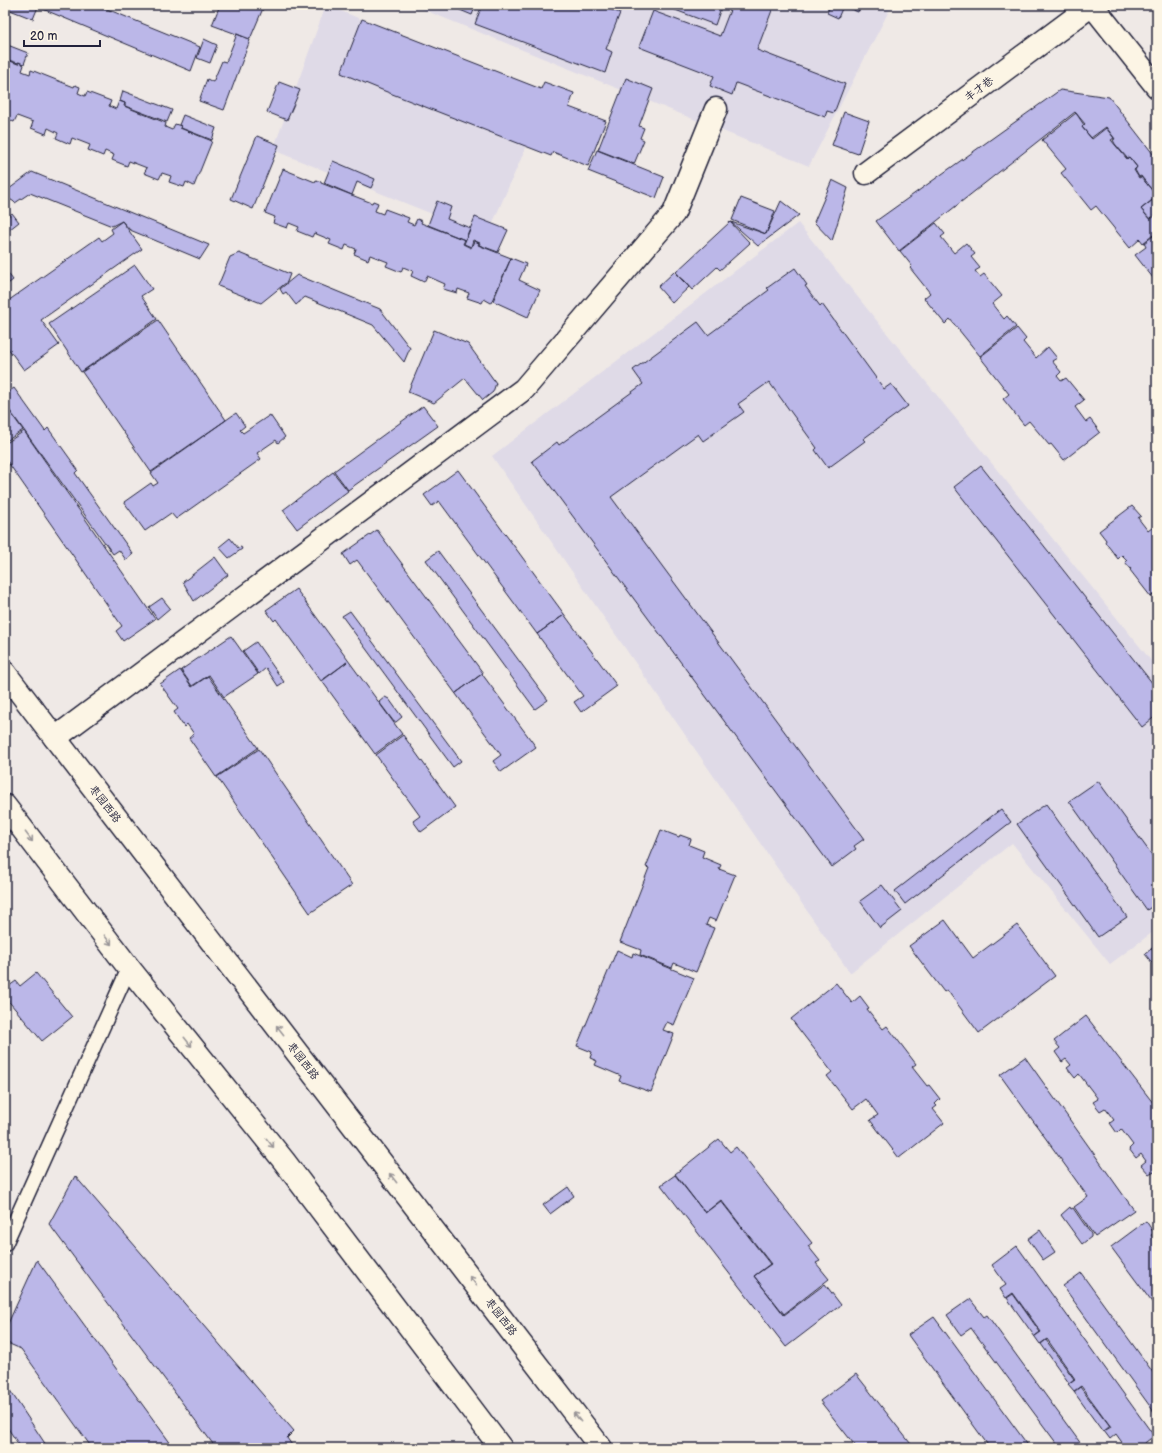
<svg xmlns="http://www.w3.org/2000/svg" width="1162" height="1453" viewBox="0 0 1162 1453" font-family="'Balsamiq Sans','LXGW WenKai TC',sans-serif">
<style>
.built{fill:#dfdae7}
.building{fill:#bbb7e8;stroke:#22223b}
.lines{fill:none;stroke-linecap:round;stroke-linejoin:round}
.service-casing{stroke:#22223b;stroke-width:17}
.minor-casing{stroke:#22223b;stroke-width:25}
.tertiary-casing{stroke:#22223b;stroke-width:25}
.primary-casing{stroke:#22223b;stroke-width:25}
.service{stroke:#fcf5e5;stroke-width:14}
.minor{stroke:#fcf5e5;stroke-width:22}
.tertiary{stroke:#fcf5e5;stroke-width:22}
.primary{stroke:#fcf5e5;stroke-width:22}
.oneway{stroke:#9a9698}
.labels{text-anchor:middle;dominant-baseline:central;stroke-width:3;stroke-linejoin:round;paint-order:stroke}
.street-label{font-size:11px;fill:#22223b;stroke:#fcf5e5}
</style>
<rect width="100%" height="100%" fill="#efe9e6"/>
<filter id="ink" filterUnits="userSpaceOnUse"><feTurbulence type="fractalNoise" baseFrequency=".025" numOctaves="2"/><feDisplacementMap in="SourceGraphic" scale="8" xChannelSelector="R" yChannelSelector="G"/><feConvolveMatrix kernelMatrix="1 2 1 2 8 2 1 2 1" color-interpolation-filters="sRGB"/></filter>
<g filter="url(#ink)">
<path class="built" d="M326,5l223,90 -62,141 -214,-86z
M412,5h480l-83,161z
M798,223l359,445v261l-47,35 -98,-121 -162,130 -358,-517z"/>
<path class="building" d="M5,5h92l103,42 -9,24 -153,-64 -5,12 -28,-11z
M220,5h41l3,1 -14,33 -38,-14z
M448,5h28l-4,10z
M482,5h116l22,8 -14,36 6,3 -7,21 -130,-49z
M662,5h60l-7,20z
M732,5h42l-17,45 88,34 -11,29 -7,-2 -2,6 -89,-34 -4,12 -22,-9 4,-10 -75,-29 14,-36 67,25z
M830,5h30l-2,7 -15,-6 -5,12 -11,-5z
M362,19l179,70 3,-7 30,11 -5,14 37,14 -18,45 -35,-14 -2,4 -169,-66 -41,-17z
M237,34l13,6 -26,70 -25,-9 8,-22 6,3 9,-21 4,1z
M204,39l13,6 -7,18 -13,-5z
M5,44l23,9 -4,11 -6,-2v1l-13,-4z
M5,59l13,5 1,-2 5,3 -2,6 8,3 1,-4 43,17 1,-2 5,2 -2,6 7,3 2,-4 24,9 -2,5 7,3 3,-8 6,2 -1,3 42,17 -1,4 7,3 3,-6 6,2 -1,2 32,13 -18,45 -8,-4 -2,5 -15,-5 2,-6 -9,-3 -3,6 -15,-6 3,-5 -18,-7 -2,5 -15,-6 2,-5 -9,-4 -2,5 -15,-6 2,-5 -18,-7 -2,6 -14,-6 2,-5 -10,-5 -2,6 -15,-6 2,-6 -16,-6 -3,6 -9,-4z
M626,78l27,11 -14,37 5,2 -4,10 4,2 -10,24 -36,-14z
M279,82l21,8 -13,30 -20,-8z
M1060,90l49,7 48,62v38l-16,-21 -2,1 -4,-7 2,-3 -8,-10 -2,1 -12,-14 -2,-4 2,-1 -9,-12 -15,11 -9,-11 3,-3 -10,-12 -176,139 -23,-30z
M123,91l49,19 -5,12 -42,-16v-3l-5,-2z
M844,112l25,9 -11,33 -26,-9z
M1076,113l8,12 -2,2 10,12 14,-11 8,10 -3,2 16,19 2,-2 8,10 -3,3 5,8 2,-1 16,19 -16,13 9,11 7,-6v18l-14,11 -3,-4 -10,9 -34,-42 -5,4 -30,-37 5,-4 -24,-29z
M183,115l33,13 -4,12 -31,-12v-2l-2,-1z
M257,136l22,9 -26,64 -22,-10z
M597,150l67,27 -8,21 -68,-27z
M333,161l42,18 -4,9 -14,-6 -5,13 -28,-12z
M283,169l32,13 1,-2 5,2v1l51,20 1,-2 5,2 -3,8 8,3 2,-5 24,9 -2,4 7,3 3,-6 5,2 -1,2 44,17 -2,4 8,4 3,-7 5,2 -1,2 33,13 -20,45 -7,-4 -2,4 -15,-5 2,-5 -11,-4 -1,4 -14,-4 2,-5 -18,-8 -3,6 -13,-6 2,-5 -10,-4 -2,5 -15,-6 2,-4 -18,-7 -2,5 -14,-6 2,-5 -10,-4 -2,5 -15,-6 2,-4 -17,-7 -2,4 -15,-6 2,-4 -10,-4 -2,5 -14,-5 2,-6 -10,-4z
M32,172l177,73 -9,14 -70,-29 -8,-9 -10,5 -82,-33 -15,10 -2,-2 -8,-4v-5z
M832,180l16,8 -16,53 -18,-19z
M1157,197v16l-7,6 -9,-10z
M741,198l34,13 -9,23 -34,-14z
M437,201l14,6 -4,12 23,9 -5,12 -37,-15z
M781,201l18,14 -41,31 -27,-24 35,12z
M12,213l7,9 -14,11v-14z
M475,217l33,13 -10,22 -19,-7 1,-2 -7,-3 -2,7 -7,-3z
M122,221l20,28 -101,71 18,25 -35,25 -19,-26v-41l94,-66 3,4 11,-8 -2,-4z
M730,222l20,21 -30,27 -3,-3 -25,23 -16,-18z
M936,223l9,11 -4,3 13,16 12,-10 9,11 -4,3 9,11 -5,3 5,6 4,-3 18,22 -10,8 12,15 3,-3 9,11 -36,29 -30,-37 -5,5 -21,-26 6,-5 -20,-25 2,-2 -12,-15z
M1157,233v50l-22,-28 11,-8 -2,-4z
M239,253l51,21 -3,8 -26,21 -43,-17 12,-29z
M511,258l15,6 -7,16 21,10 -12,27 -35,-16z
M135,265l17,24 -11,7 16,23 -76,53 -32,-48z
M795,268l12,17 -2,1 15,20 2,-2 62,85 7,-5 17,22 -45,33 2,2 -37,27 -13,-18 2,-2 -48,-66 -31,22 6,8 -41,29 -5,-7 -87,63 253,342 -10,7 2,3 -24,18 -300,-406 25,-19 2,3 84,-61 -10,-14 65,-48 10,13 61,-45 -2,-2z
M5,269l8,11 -8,6z
M674,272l15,15 -17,16 -14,-16z
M297,275l83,34 30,39 -6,14 -31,-37 -68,-28 -9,8 -10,-13 -3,2 -3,-5z
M158,320l68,100 -75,52 -69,-100z
M1017,328l9,11 -3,3 13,16 12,-11 9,11 -5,3 9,11 -4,4 4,5 5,-3 18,22 -9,7 11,15 4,-3 10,13 -36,28 -13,-16 -2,1 -20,-24 -5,4 -21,-26 6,-5 -29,-37z
M434,330l34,14 28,39 -3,9 -10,8 -18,-22 -31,25 -26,-11z
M14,388l31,43 3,-3 30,42 -3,3 58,81 -7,6 -7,-10 -6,4 -108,-150v-10z
M5,405l18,25 -18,12z
M423,406l15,20 -90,64 -14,-19z
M236,413l9,13 -5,4 3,3 27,-18 15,22 -7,6 -2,-3 -19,13 4,6 -85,60 -5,-6 -26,18 -21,-29 27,-19 2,3 5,-3 -7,-10z
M24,431l131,188 -32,22 -7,-10 6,-5 -117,-168v-14z
M981,466l176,223v26l-15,12 -188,-240z
M458,470l159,216 -36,26 -7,-10 9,-6 -46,-62 27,-19 -27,19 -98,-133 -7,5 -8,-11z
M333,472l15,19 -51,38 -14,-19z
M1132,506l9,10 -3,2 10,13 9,-7v76l-4,-5 -2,2 -21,-27 1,-1 -6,-7 2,-2 -5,-5 -4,4 -13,-17 1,-2 -7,-9z
M377,530l106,143 -27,20 26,-19 54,73 -35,25 -8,-11 8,-6 -144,-195 -7,5 -7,-11z
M230,538l8,10 3,-1 1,2 -13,9 -10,-11z
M438,551l110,149 -13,9 -109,-149z
M215,557l13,18 -34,26 -11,-19z
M296,589l106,145 -27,20 -53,-73 25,-19 -26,19 -45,-62 -2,2 -8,-11z
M162,598l8,10 -13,11 -8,-12z
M350,611l111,150 -8,6 -111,-151z
M231,636l27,38 -34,23 -15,-22 -17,11 -11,-16z
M256,642l28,40 -6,4 -12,-18 -7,6 -16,-23z
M180,670l12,17 16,-11 50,72 -42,29 -27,-39 5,-4 -7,-10 -3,3 -10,-15 4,-3 -18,-25z
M385,697l4,2 13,18 -6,5h-2l-15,-20z
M403,735l52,72 -34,25 -8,-11 7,-5 -44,-61z
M259,749l93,136 -42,28 -93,-136z
M1098,781l59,81v41l-10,7 -78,-109z
M1046,804l81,113 -29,20 -81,-113z
M1001,809l10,13 -106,82 -10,-13z
M661,830l18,7 1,-2 11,4 -2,6 15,6 -2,6 19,8 -2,4 16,6 -19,46 -7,-3 -3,7 8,3 -18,44 -22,-9 -2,5 -32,-13 1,-5 -21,-8 29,-74 -3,-1z
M882,885l20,26 -22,17 -20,-27z
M945,920l28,38 44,-33 38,51 -76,57 -32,-43 -3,2 -35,-46z
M1157,944v25l-12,-15z
M617,950l15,7 1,-4 61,25 -20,47 -7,-3 -4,8 11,4 -23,58 -32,-11 2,-5 -26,-11 2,-4 -7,-3 2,-6 -15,-6z
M36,973l36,44 -30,24 -37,-44v-8l11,-8 4,5z
M836,983l16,20 8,-7 9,12 -2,1 16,20 4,-3 29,38 -4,3 15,19 2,-1 11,14 -5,5 2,2 -4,3 11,14 -45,35 -29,-38 8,-5 -12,-16 -13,10 -26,-33 5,-4 -41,-53z
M1086,1016l71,92v67l-3,-4 -5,3 -8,-9 5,-4 -5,-7 -5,4 -7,-9 4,-4 -12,-16 -4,4 -7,-10 4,-3 -9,-12 -5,3 -7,-9 5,-3 -19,-25 -4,4 -8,-10 4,-3 -5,-6 -4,3 -7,-10 5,-4 -6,-7z
M1025,1057l109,153 -39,27 -21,-30 14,-10 -88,-122z
M719,1139l11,13 6,-5 76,96 -4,3 12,15 -4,2 13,16 -45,35 -30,-38 17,-12 -50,-64 -16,13 -30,-39z
M675,1175l30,38 16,-12 49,63 -16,12 30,39 41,-31 16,21 -55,42 -125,-162z
M75,1176l219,255 -7,7 7,10h-78l-167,-224z
M568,1187l6,9 -24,18 -7,-9z
M1070,1207l1,2 2,-1 18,26v3l-9,7 -21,-29z
M1146,1221l8,12 -3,2 6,9v65l-46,-62z
M1040,1230l15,22 -12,8 -15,-21z
M1017,1246l137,190 -16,12h-12l-10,-14 -6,5 -6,-8 7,-4 -30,-41 -7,5 -6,-7 7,-5 -28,-40 -7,5 -33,-46 6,-4 27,38 -5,4 6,-4 -28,-39 -7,5 -6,-9 6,-4 -14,-20z
M37,1260l137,188h-82l-71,-99 -16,-7v-12z
M1081,1273l76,105v38l-94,-130z
M970,1299l14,18 3,-2 97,133h-24l-89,-120 -10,7 -14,-20z
M934,1317l96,131h-40l-82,-113z
M1046,1340l28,39 -5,4 -28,-39z
M856,1374l58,74h-57l-37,-47z
M1080,1387l30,39 -7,6 -29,-40z
M9,1389l39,59h-27l-16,-24v-32z"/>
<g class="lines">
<defs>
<path id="service" d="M5,1244l124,-276"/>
<path id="minor" d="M55,738l469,-349 150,-176 42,-104"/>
<path id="tertiary" d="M1092,5l65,82
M866,173l226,-168"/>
<path id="primary" d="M5,673l596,775
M5,806l124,162 155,193 217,287"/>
</defs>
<use href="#service" class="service-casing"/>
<use href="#minor" class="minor-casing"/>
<use href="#tertiary" class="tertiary-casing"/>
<use href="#primary" class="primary-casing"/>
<use href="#service" class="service"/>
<use href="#minor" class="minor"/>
<use href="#tertiary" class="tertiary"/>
<use href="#primary" class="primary"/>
</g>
<defs><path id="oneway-shaft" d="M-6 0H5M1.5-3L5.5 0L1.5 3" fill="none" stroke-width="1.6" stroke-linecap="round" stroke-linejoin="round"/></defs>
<g class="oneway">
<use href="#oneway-shaft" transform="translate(29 837) rotate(53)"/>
<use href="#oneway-shaft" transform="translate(108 940) rotate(53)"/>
<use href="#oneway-shaft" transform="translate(280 1030) rotate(-128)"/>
<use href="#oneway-shaft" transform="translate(188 1042) rotate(51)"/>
<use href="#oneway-shaft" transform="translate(270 1143) rotate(51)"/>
<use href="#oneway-shaft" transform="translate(393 1178) rotate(-128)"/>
<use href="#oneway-shaft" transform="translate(473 1281) rotate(-128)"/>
<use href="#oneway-shaft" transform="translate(577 1417) rotate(-128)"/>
</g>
</g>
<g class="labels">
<g class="street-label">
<text transform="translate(979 89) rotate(-37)">丰才巷</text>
<text transform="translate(105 804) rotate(52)">枣园西路</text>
<text transform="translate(303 1061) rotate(52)">枣园西路</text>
<text transform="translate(501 1317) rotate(52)">枣园西路</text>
</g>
</g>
<rect width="1162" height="1453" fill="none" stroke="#fcf5e5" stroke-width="20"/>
<rect x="10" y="10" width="1142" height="1433" fill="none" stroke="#22223b" stroke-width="1.5" filter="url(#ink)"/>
<path d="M24 40v6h76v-6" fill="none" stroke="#22223b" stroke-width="2"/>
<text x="30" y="40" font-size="12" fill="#22223b" stroke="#fcf5e5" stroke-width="3" paint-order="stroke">20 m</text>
</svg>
